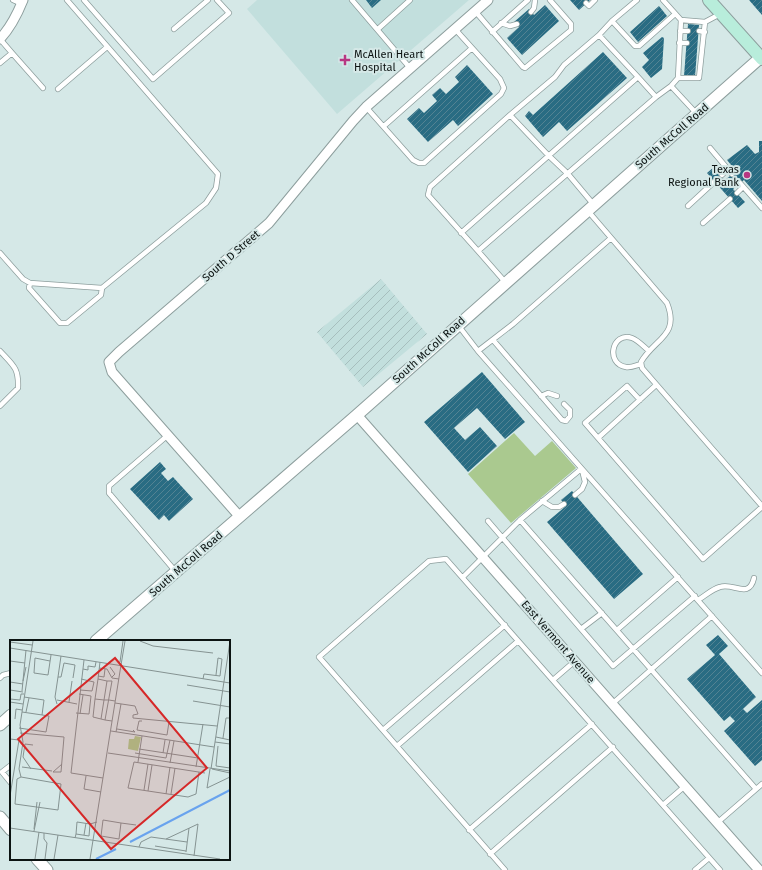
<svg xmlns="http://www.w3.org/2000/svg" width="762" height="870" viewBox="0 0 762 870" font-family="'Fira Sans',sans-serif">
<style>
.built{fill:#c2dfdd}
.industrial{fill:url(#industrial-furrows)}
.green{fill:#aac98f}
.building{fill:url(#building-hatch)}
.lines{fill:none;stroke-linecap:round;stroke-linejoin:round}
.service-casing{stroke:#8d9e9d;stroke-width:6}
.minor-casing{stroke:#8d9e9d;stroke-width:11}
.tertiary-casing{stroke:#8d9e9d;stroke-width:13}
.secondary-casing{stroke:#8d9e9d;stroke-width:14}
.service{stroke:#fff;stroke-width:4.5}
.minor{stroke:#fff;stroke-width:9}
.tertiary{stroke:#fff;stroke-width:11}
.secondary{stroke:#b8eddb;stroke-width:12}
.poi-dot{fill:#b73782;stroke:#d5e8e7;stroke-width:1.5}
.labels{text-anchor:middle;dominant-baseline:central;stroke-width:4;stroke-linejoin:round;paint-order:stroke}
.poi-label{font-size:11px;fill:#0c1312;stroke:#d5e8e7;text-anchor:start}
.street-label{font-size:11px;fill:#0c1312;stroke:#d5e8e7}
.inset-river{fill:none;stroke:#69a3ee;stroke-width:2}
.inset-road{fill:none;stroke:#859392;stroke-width:1}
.view{fill:#d62828;fill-opacity:0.15;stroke:#d62828;stroke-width:2}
.inset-edge{fill:none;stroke:#0c1312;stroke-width:2}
</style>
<defs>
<pattern id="industrial-furrows" width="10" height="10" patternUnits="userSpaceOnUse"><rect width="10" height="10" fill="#c2dfdd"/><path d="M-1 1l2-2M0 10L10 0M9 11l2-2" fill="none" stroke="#a6bebd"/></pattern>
<pattern id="building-hatch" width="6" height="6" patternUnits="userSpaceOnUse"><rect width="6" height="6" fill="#296c83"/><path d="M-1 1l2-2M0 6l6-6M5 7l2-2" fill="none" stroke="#538393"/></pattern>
</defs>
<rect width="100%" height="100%" fill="#d5e8e7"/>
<path class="built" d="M257,0h212l-132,114 -90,-105z"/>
<path class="industrial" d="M381,279l46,55 -64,53 -46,-55z"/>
<path class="green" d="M514,433l21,23 17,-15 24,27 -65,55 -43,-49z"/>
<path class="building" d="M366,0h15l-9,8z
M570,0h20l-11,10z
M749,0h13v15z
M545,5l14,16 -37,34 -15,-17 12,-11 -5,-5 15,-13 5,6z
M659,6l8,10 -29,26 -8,-10z
M688,24l11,1 -4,52 -11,-1z
M662,37l2,1 -2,31 -11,9 -9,-11 7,-7 -6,-7z
M603,52l24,26 -60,53 -8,-9 -16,15 -18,-21 4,-5 4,4z
M467,65l26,29 -35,32 -5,-6 -25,22 -21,-23 12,-11 5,5 13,-12 -5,-6 8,-7 6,6 13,-12 -4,-5z
M759,141h3v60l-18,-21 -11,9 12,13 -7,6 -31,-35 7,-6 11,13 11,-9 -9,-11 20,-15 8,9 4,-2z
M482,372l43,50 -20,17 -28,-31 -23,20 11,12 15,-13 17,19 -29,26 -44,-50z
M160,462l6,7 -5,4 7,8 5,-4 20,22 -24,22 -5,-6 -5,5 -29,-31z
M572,491l71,83 -29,25 -67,-77 19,-16 -5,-6z
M718,635l10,11 -9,8 37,43 -13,12 4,4 15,-13v60l-7,6 -31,-35 11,-10 -5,-5 -6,5 -37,-42 28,-24 -9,-10z"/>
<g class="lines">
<defs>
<path id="service" d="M13,0l9,4
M67,0l151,174 -2,14 -10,15 -104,85 -1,7 -34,28h-7l-31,-35 1,-5 72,5
M84,0l69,79 76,-66 -12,-13
M352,0l58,68
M663,0l18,20 -3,58 -7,8 25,27
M586,3l3,3 6,-6
M475,11l48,56 2,1 46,-38v-6l-21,-24
M531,12l3,-4 1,-8
M681,20l24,2 15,-8
M612,21l23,25h4l36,-32
M501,23l9,3 7,-2
M174,29l34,-29
M378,29l32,-29
M680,31h8
M699,31l6,1
M492,32l36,-32
M599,35l13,-14 25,-21
M0,39l12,14
M679,43h8
M0,63l12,-10 31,35
M678,78h21l6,-56
M58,89l49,-42
M656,97l15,-11
M366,107l47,53 6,3h5l77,-69 3,-6 -4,-9 -45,-50
M384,126l88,-78
M710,148l22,26
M722,175l6,-6
M740,183l22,25
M737,193l6,-6
M688,206l26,-24
M588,211l79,92c13,33 -12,35 -26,59l1,6 120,138
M703,223l27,-24
M461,233l177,-156 -39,-42 -35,30 -9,12 -45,38 38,40 20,19 26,31
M478,251l-50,-56 2,-8 80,-72
M0,253l23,26 7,4
M506,283l-28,-32 178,-154 -18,-20
M458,325l20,26 284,322
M493,340l69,80 4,1 4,-5v-6l-6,-6
M0,351c13,14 19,17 18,37l-18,18
M478,351l35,-27 98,-86
M641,364c-4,1 -10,4 -15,3 -21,-3 -14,-36 6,-29 6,2 12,9 17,13
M541,396l7,-3 9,3
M640,400l-13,-14 -42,37 118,136 59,-52
M168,435l-59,51v7l67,79
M598,438l58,-53
M575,495l7,-6 3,-7 -3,-12
M542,501l10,6h7l5,-3
M520,520l236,269
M488,521l125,145 82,-70
M463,577l57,-57 61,-51
M698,600c7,-4 14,-11 22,-13 13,-5 29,13 34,-9
M581,629l21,-16
M617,630l61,-53
M0,678l3,-3 8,-2
M553,680l22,-19
M612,704l100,-88
M383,730l122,-105
M397,746l121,-105
M11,765l-9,7 9,11
M663,805l22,-19
M717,823l45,-39
M469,830l123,-106
M490,854l123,-107
M505,870l-186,-213 110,-96 17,-2 274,311
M695,870l14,-12"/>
<path id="minor" d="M0,39c11,-12 17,-24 23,-39
M357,415l402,455
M240,517l-128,-145 -3,-10 10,-10 150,-129 84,-102 13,-14 122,-107"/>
<path id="tertiary" d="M96,641l261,-226 403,-357
M0,725l11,-10
M0,817l11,13
M37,859l10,11"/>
<path id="secondary" d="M709,0l53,59"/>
</defs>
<use href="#service" class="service-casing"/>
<use href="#minor" class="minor-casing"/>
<use href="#tertiary" class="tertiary-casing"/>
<use href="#secondary" class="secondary-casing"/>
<use href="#service" class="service"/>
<use href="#minor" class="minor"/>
<use href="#tertiary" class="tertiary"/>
<use href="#secondary" class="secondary"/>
</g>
<g class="poi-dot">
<path d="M343 54h4v4h4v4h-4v4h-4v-4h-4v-4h4z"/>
<circle cx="747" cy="175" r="4"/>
</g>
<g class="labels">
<g class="poi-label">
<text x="354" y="54">McAllen Heart<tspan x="354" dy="13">Hospital</tspan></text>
<text x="739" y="169" text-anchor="end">Texas<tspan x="739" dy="13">Regional Bank</tspan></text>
</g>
<g class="street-label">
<text transform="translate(672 136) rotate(-41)">South McColl Road</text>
<text transform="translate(231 256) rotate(-41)">South D Street</text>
<text transform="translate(429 350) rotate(-42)">South McColl Road</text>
<text transform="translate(186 564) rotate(-41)">South McColl Road</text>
<text transform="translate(558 642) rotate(49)">East Vermont Avenue</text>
</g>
</g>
<g transform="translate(10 640)">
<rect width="220" height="220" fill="#d5e8e7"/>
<path d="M125,96l6,1 -3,14 -10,-2 1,-10h5z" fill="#aac98f"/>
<path class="inset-river" d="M120,202l100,-52M86,219l20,-10"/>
<path class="inset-road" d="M130,1l13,5 60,7M0,2l22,3M0,8l220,35M51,16l-3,21h3l3,-14 11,2 -2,13M74,20l-13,113 32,5M0,21l15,2M40,21l-15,-3 -1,15 14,2 3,-20M110,22l3,-21M111,25l4,-24M100,27l5,7 -3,3M89,28l8,1 5,9 7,1M73,29l5,1v-4l7,1 1,-5M206,35l2,-17M88,36l6,1 1,-8M88,39l2,-17M193,39l1,-5 16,2 2,-17 -4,-1M13,41l3,-14M97,41h5l-7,39 7,1M0,42l13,2M177,45l43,7M0,50l13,2M70,50l12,1 2,-9 -13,-3M12,51l4,-41M14,57l20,3 -2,15M0,59l10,1 1,-6h3M85,59l-2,18 12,3M47,60l20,4M183,61l37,6M0,62l13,2M59,62l3,-21M105,63l20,3 3,8M47,64l-2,-7 3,-20M16,72l3,-14M66,73l13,1 2,-18 -12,-2M70,74l3,-19M128,74l-5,1v3l84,8M5,79l1,-10 6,1M91,79l6,-38 -9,-2 -3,20 9,1h5l6,1M132,81h-3l-2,9 30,5 2,-13M9,88l27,4 3,-16 -27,-4M107,89l18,3 -2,-2M101,91l103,16M106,92l5,-28M10,93l44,4 -3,35h-8l9,-8M206,97l14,3M213,98l3,-20h4M0,99l9,1 -9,56M205,102l15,2M208,106l-2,20 14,2M129,109l59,9M98,113l122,18M125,113l31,5 4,-18M153,113l2,-13M128,122l4,-26M160,123l4,-22M12,127l30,4M186,127l7,-43M21,129l-8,-12 2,-13 8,1M200,129l-3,19 23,-11M201,129l19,-128M202,129l18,4M189,132l-3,22 -8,3 -60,-9 6,-26 71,11M76,136l-2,13 17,3M11,137l-4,2 -2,25 43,6 3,-26 -40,-7 -2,-8 4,-27 -3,-17 13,-84M134,150l4,-26M138,151l4,-26M156,154l4,-27M161,154l4,-26M111,183l-2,16 -18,-3 2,-16 18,3 15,2M0,188l210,31M24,189l3,-27M24,191l6,-29M34,193v6l3,4 -2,16M66,194l1,-12 13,2M74,195l2,-12M65,198l1,-4 13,2 1,-12 7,-2M156,199l32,-15 -4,32M145,206l31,5M129,207l2,-5 10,-5 36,5M176,212l3,-24M25,219l4,-27M44,219l4,-24M80,219l31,-194"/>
<path class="view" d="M105,18l92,110 -96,81 -93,-110z"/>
<rect width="220" height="220" class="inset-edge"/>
</g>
</svg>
